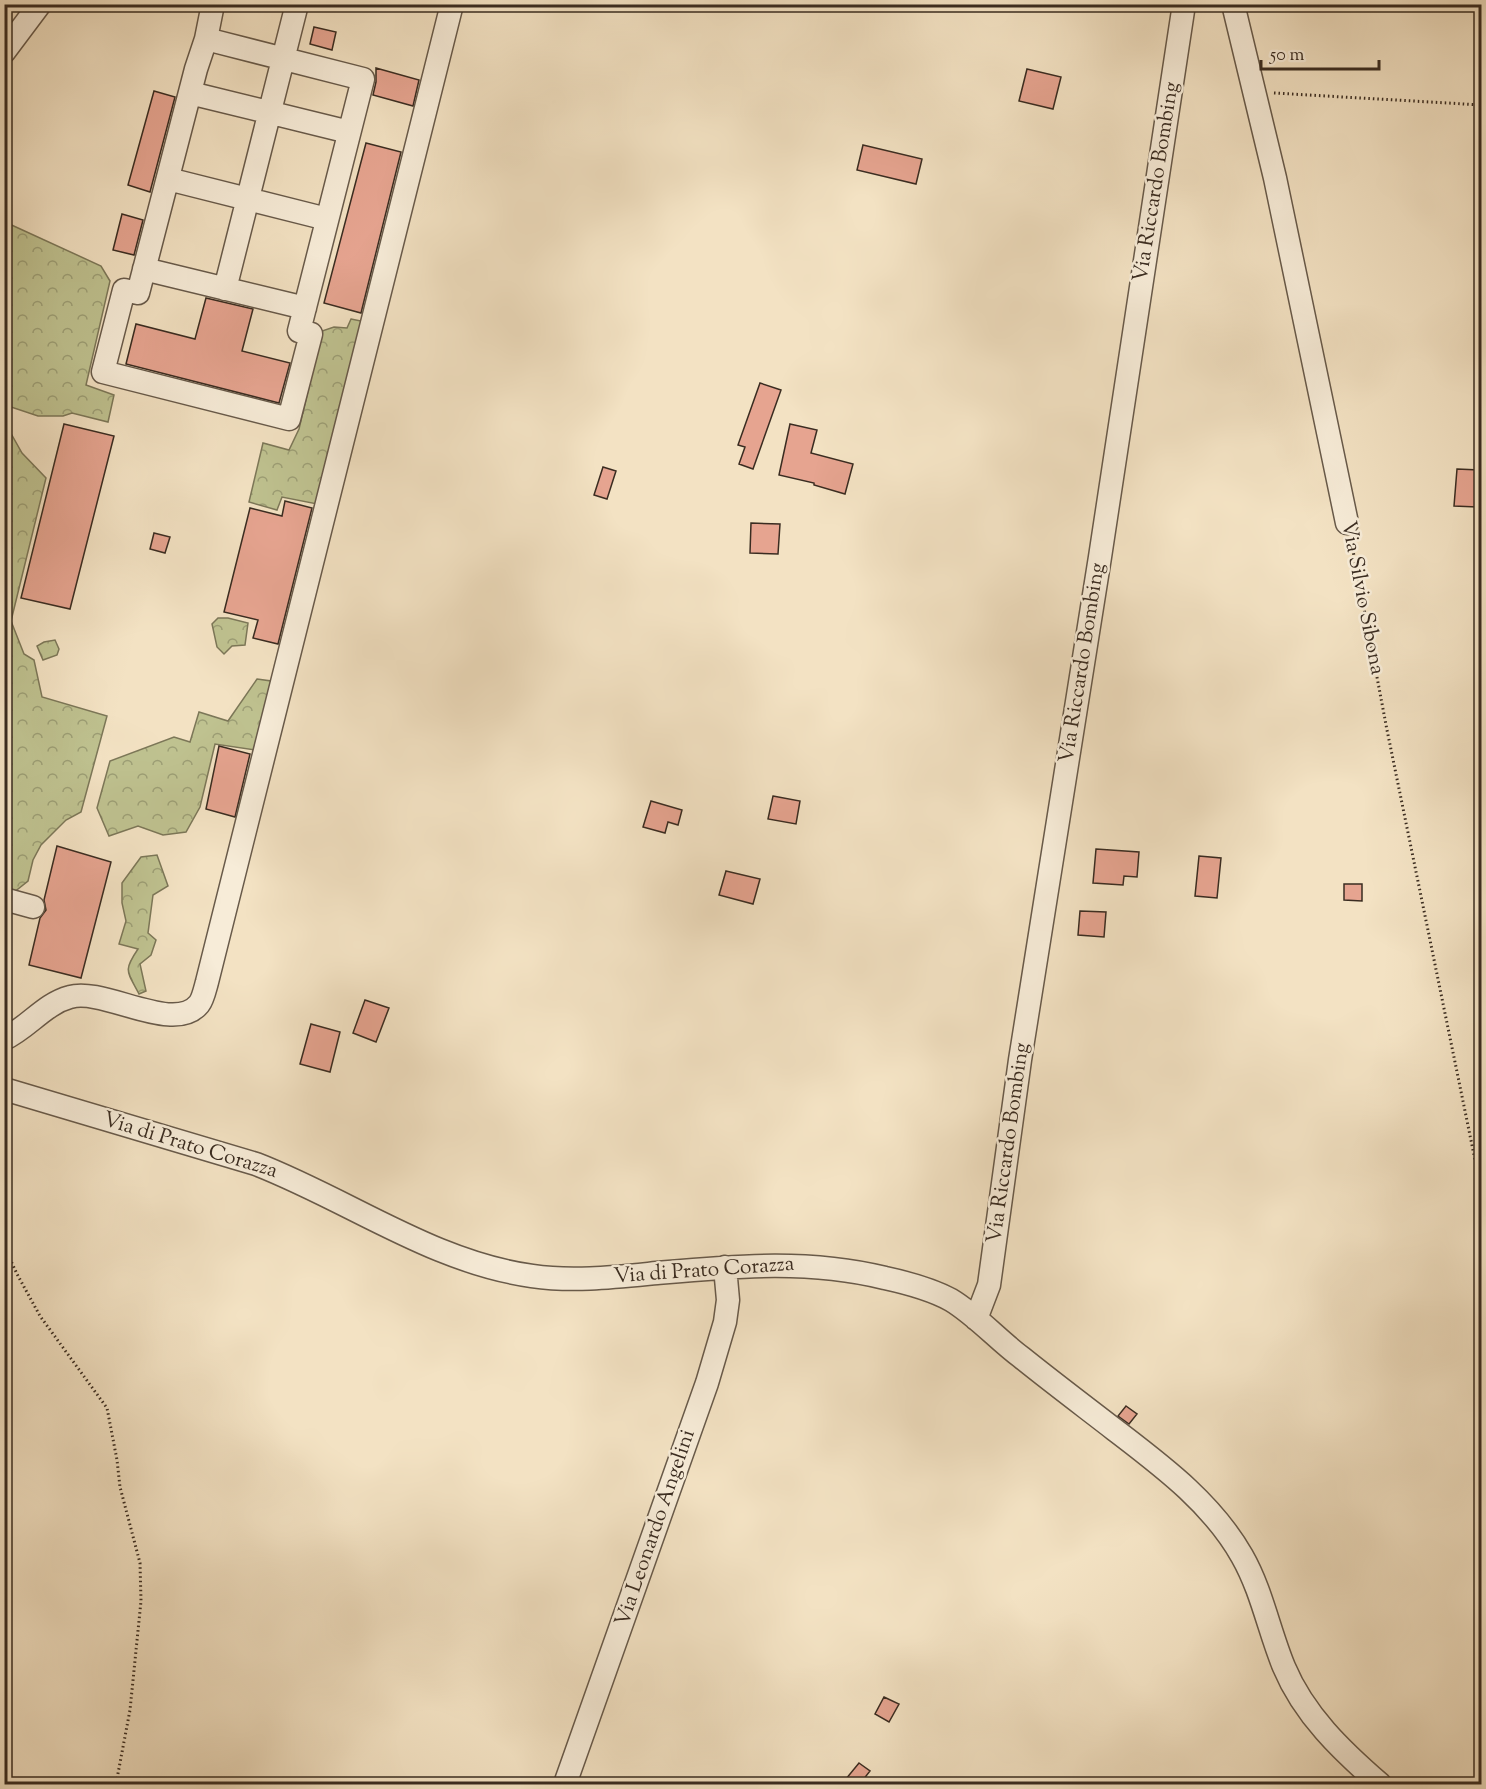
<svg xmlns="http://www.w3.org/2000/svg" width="1486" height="1789" viewBox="0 0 1486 1789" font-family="'Sorts Mill Goudy',serif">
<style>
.forest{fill:url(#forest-crowns);stroke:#7c7758;stroke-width:1.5}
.building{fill:#e6a490;stroke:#3a2c21;stroke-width:1.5}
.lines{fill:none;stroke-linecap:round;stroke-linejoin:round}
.minor-casing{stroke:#685a4a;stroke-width:25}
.path{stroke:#3a2c21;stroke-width:3;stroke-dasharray:1.5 3;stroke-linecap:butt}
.minor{stroke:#f7ecd8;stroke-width:22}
.labels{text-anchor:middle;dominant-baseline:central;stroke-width:5;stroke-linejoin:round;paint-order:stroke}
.street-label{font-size:21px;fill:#3a2c21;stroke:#f7ecd8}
</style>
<defs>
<pattern id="forest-crowns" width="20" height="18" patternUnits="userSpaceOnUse" patternTransform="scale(1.5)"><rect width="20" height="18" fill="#bfc290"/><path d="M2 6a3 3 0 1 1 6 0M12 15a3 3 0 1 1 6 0" fill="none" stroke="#9c9e75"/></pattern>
</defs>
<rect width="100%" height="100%" fill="#f3e2c3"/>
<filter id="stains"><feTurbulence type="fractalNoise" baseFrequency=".00333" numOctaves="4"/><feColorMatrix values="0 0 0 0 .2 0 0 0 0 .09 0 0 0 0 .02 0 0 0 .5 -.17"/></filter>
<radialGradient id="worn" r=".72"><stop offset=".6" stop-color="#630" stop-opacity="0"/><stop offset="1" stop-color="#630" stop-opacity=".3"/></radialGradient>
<path class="forest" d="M5,222l96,44 9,15 -24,104 28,10 -6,27 -36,-9 -9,3h-25l-33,-11z
M351,319l15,3 -49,182 -35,-7 -5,13 -28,-8 14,-59 26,7 10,-21 23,-98 12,-4 13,1z
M4,421l18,32 24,25 -35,143 13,33 10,6 8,37 65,19 -26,96 -15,8 -25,25 -8,15 -5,21 -15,12 -9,-2z
M218,618h10l20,5 -3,22 -13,1 -8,8 -7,-7 -5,-23z
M55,640l4,9 -2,6 -14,5 -6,-14 7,-4z
M257,679l14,2 -16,69 -40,-6 -15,63 -14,25 -23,3 -25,-9 -29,10 -12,-28 13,-47 64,-24 16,5 9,-30 29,9z
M157,855l11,31 -15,9 -5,38 8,7 -5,15 -11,9 6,27 -7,3c-12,-23 -16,-23 -1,-45l-19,-5 7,-23 -4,-18v-20l19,-26z"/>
<path class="building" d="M314,27l22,5 -4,18 -22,-6z
M376,68l43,12 -6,26 -40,-11 3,-13z
M1027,69l34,8 -8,32 -34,-8z
M154,91l21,6 -25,95 -22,-7z
M366,143l35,9 -40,161 -37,-10z
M863,145l59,14 -6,25 -59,-14z
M122,214l21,6 -9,35 -21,-5z
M206,298l47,11 -11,42 48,12 -11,40 -153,-39 10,-40 59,15z
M760,383l21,7 -28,79 -14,-5 6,-17 -7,-2z
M64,424l50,12 -44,173 -49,-11z
M790,424l27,6 -6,23 42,11 -8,30 -31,-9v-2l-35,-8z
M603,467l13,4 -9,28 -13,-4z
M1457,469l22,1 -2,37 -23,-1z
M285,501l27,7 -34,136 -25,-6 5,-18 -34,-8 26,-104 32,8z
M751,523l29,1 -2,30 -28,-1z
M154,533l16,4 -5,16 -15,-4z
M219,746l31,8 -15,63 -29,-8z
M773,796l27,5 -4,23 -28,-5z
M651,801l31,9 -4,15 -10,-3 -3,11 -22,-6z
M57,846l54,16 -30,116 -52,-13 11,-47 6,-8 -2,-10z
M1096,849l43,3 -2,25 -13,-1 -1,9 -30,-2z
M1199,856l22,2 -4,40 -22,-2z
M726,871l34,8 -7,25 -34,-9z
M1344,884h18v17l-18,-1z
M1080,911l26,1 -2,25 -26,-2z
M365,1000l24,8 -13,34 -23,-9z
M311,1024l29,8 -10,40 -30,-8z
M1126,1406l11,8 -8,10 -11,-8z
M884,1697l15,7 -10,18 -14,-8z
M859,1763l11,8 -11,14h-18z"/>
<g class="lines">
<defs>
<path id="minor" d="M1233,4l42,174 72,345
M206,39l157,40 -64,252 12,3 -22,85 -186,-47 21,-82 14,3 58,-224 10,-30 7,-35
M4,52l36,-48
M190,93l159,39
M168,179l159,40
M144,269l161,39
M225,289l72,-285
M4,899l29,8
M4,1039c25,-12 40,-35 66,-42 34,-10 104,38 129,7 4,-5 6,-15 8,-22l245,-978
M4,1089l252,75c93,36 176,98 276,112 41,6 84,1 125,-3 79,-7 151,-14 228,5 23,5 46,11 66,22 25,15 47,40 70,57 31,25 63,49 94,73 47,36 97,73 127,126 20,35 27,75 42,111 20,48 58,84 96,117
M976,1319l13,-34 31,-225 80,-503 84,-553
M565,1784l142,-401 18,-61 3,-22 -3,-33"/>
</defs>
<use href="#minor" class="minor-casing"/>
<path class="path" d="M1274,93l208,12
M1351,540l36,190 95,464
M4,1246l13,28 23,42 67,92 10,52 3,27 20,76 1,38 -11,109 -14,74"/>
<use href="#minor" class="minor"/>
</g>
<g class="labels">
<g class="street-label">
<text transform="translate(1157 182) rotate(-81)">Via Riccardo Bombing</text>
<text transform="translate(1362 598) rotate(79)">Via Silvio Sibona</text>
<text transform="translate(1083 663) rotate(-81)">Via Riccardo Bombing</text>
<text transform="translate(1009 1143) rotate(-82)">Via Riccardo Bombing</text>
<text transform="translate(190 1146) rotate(17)">Via di Prato Corazza</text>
<text transform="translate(704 1271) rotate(-4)">Via di Prato Corazza</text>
<text transform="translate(656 1528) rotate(-71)">Via Leonardo Angelini</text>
</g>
</g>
<rect width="1486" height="1789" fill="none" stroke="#f3e2c3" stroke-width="24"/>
<rect x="6" y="6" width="1474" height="1777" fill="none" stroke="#3a2c21" stroke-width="3"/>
<rect x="12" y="12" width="1462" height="1765" fill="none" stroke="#3a2c21" stroke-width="1.5"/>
<path d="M1261 60v9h118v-9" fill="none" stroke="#3a2c21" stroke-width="3"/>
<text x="1270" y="60" font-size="18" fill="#3a2c21" stroke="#f7ecd8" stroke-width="4.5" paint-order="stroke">50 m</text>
<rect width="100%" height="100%" filter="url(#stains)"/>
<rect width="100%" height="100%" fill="url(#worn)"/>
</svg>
